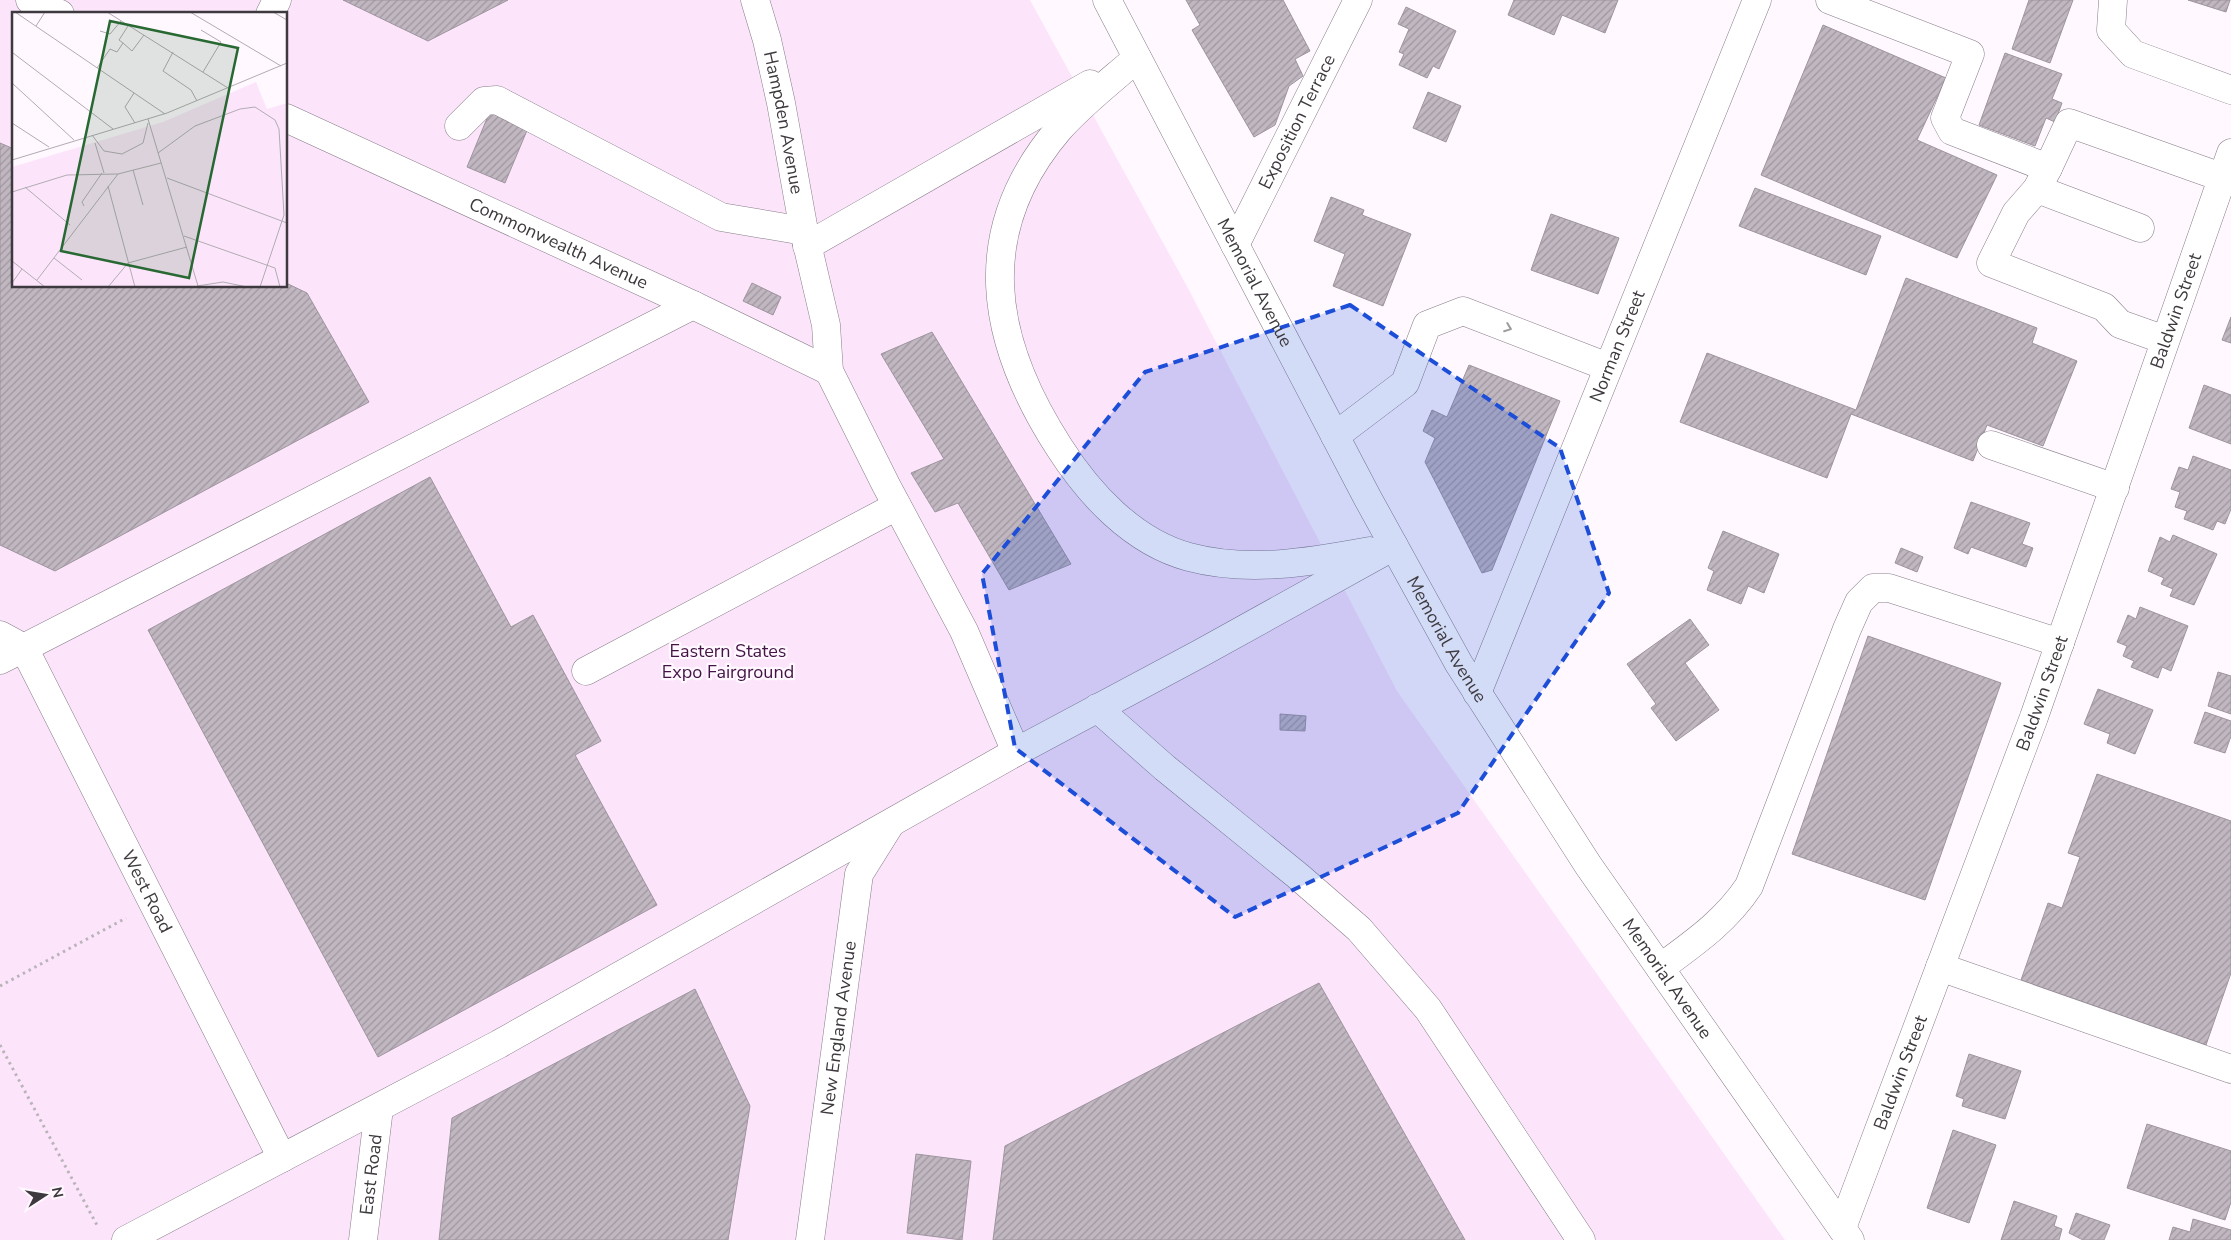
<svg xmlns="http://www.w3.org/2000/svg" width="2231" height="1240" viewBox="0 0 2231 1240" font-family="'Nunito Sans',sans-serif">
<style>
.green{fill:#fce5fb;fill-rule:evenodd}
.building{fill:url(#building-hatch);stroke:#9e949e}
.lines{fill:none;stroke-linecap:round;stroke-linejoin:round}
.minor-casing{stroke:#877d87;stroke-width:29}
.major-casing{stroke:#877d87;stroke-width:29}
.path{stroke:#bab4ba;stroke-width:3;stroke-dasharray:2.5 4;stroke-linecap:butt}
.minor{stroke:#fff;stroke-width:28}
.major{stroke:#fff;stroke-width:28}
.oneway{stroke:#9e9c9e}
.marked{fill:#1d4ed8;fill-opacity:0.2;stroke:#1d4ed8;stroke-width:4;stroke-dasharray:10 6;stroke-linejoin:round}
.labels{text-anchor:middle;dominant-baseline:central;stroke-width:4.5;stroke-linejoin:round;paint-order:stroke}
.street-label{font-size:18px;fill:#3e393e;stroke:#fff8ff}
.park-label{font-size:18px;fill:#451447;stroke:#fff8ff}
.inset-road{fill:none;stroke:#b2acb2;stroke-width:1}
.view{fill:#286832;fill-opacity:0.15;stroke:#286832;stroke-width:2.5}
.inset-edge{fill:none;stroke:#3e393e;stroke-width:2.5}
</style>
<defs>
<pattern id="building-hatch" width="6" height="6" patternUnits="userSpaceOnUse" patternTransform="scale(1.25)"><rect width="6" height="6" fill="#c1b7c1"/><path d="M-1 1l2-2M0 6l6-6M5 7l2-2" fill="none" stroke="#9e969e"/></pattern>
</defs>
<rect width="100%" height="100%" fill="#fff8ff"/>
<path class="green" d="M0,0h1030l159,290 208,401 388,549h-1785zM14,14h272v272h-272z"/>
<path class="building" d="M343,0h165l-80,41z
M1186,0h97l27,51 -15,8 8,17 -14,10 -14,39 -21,12 -62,-107 8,-5z
M1514,0h104l-13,33 -43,-18 -8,20 -46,-20z
M2029,0h44l-23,63 -38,-14z
M2188,0h42l-4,12z
M1406,7l50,24 -17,38 -6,-3 -6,12 -28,-13 5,-11 -5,-2 10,-23 -11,-5z
M1823,25l123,53 -29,62 80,35 -40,83 -196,-83z
M2005,53l57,21 -10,25 10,4 -7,19 -9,-4 -11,28 -56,-21z
M1428,92l33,14 -15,36 -33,-14z
M490,111l38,17 -23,55 -38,-16z
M0,143l14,6v137h272v-3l21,10 62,109 -314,169 -55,-26z
M1755,188l126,48 -15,39 -127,-49z
M1331,197l33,13 -2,5 49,19 -28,72 -50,-20 12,-32 -31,-13z
M1551,214l68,24 -21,56 -67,-24z
M1906,278l131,50 -5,15 45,18 -34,85 -56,-21 -14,36 -122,-47 -24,64 -147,-56 27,-69 149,57z
M752,283l29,14 -8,18 -30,-14z
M2231,317v26l-9,-3z
M932,332l139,232 -62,26 -51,-87 -23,9 -24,-39 33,-14 -63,-105z
M1469,365l91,36 -68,169 -10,3 -57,-111 10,-24 -12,-7 9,-21 15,7z
M2204,385l27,10v49l-42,-16z
M2193,456l38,14v39l-6,15 -8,-3 -4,9 -29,-11 3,-8 -12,-4 5,-15 -9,-3 8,-22 9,3z
M430,477l81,150 22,-12 68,126 -26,14 82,150 -279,152 -230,-427z
M1971,502l59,21 -8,21 11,4 -7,19 -55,-20 -3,7 -14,-6z
M1723,531l56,23 -15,39 -16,-7 -7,18 -34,-14 7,-19 -6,-3z
M2173,535l44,19 -23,51 -24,-9 3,-7 -12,-5 3,-6 -16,-7 12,-34 10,5z
M1901,548l22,9 -6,15 -22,-9z
M2140,607l48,19 -17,45 -9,-4 -4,11 -27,-11 3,-6 -11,-5 4,-10 -10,-4 11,-27 8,4z
M1690,619l19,26 -24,18 34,47 -43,31 -25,-33 5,-4 -29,-40z
M1868,636l133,47 -76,217 -133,-46z
M2218,672l13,4v38l-23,-8z
M2098,689l55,21 -18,44 -28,-11 3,-9 -26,-10z
M2205,712l26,9v15l-6,17 -31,-10z
M1280,714l26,2 -1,15 -25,-1z
M2097,774l134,47v152l-25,72 -185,-65 27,-77 14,5 18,-51 -12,-4z
M1319,983l146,257h-472l12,-94z
M695,989l55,117 -22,134h-289l13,-122z
M1969,1054l52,17 -16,48 -43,-13 2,-7 -8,-3z
M2147,1124l84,27v51l-6,18 -98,-32z
M1953,1130l43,15 -27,78 -42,-15z
M916,1154l55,7 -9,79 -55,-7z
M2014,1201l43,15 -3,10 8,3 -3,11h-58z
M2076,1213l34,12 -6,15h-21l-14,-7z
M2193,1219l38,11v10h-62l4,-13 17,5z"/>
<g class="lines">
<defs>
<g id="minor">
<path d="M30,0l30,14"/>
<path id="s1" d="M755,0l12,40 14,63 23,128 22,94 3,46 57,114 78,146 52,121"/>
<path d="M1830,0l140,54 -25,64 7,13 96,37 -11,21 -21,24 -25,50 113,44 16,17 45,16"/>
<path d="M2113,0l-2,30 22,24 98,36"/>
<path d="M270,14l7,-14"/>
<path d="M1137,58c-26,23 -54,44 -78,71 -88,103 -69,211 0,318 30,47 74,95 130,110 60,16 121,5 181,-6"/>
<path id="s2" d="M286,118l407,187 136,66"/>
<path d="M459,126l25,-25 13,-1 224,117 83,14"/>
<path d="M2048,168l21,-45 152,54"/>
<path d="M2037,189l103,39"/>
<path id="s3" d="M1235,245l123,-245"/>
<path d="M807,246l283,-162"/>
<path d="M1335,436l70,-53 22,-58 36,-14 145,56"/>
<path d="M1991,445l124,43"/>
<path id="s4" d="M0,635l24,13 258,510"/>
<path d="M0,660l693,-355"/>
<path d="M586,671l311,-165"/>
<path id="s5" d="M1477,693l280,-693"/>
<path d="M1097,708l68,60 133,108 61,53 69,80 153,231"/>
<path d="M1940,967l291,102"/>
<path d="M1660,968c34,-25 66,-47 89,-82l98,-257 12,-27 14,-14h16l171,55"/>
<path id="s6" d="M1842,1228l192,-511 197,-564"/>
<path d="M126,1240l373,-196 517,-292 185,-99 193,-107"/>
<path id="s7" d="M363,1240l16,-132"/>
<path id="s8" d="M810,1240l49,-366 30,-48"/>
</g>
<g id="major">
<path id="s9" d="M1107,0l260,497 92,167 129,201 262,375"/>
</g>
</defs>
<use href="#minor" class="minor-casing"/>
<use href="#major" class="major-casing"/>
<path class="path" d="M0,986l126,-68
M0,1045l98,182"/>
<use href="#minor" class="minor"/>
<use href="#major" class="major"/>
</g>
<defs><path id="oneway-chevron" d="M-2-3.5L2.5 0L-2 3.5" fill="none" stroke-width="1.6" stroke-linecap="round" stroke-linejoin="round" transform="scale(1.25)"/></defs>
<use class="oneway" href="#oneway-chevron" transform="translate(1508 328) rotate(21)"/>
<path class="marked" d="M1350,305l210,143 49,145 -151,220 -223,104 -220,-169 -33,-174 163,-202z"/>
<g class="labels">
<g class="street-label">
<text stroke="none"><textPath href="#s1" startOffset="126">Hampden Avenue</textPath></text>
<text stroke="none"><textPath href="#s3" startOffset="138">Exposition Terrace</textPath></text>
<text stroke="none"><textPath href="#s2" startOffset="300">Commonwealth Avenue</textPath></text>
<text stroke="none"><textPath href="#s9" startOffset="319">Memorial Avenue</textPath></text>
<text stroke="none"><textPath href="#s6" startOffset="976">Baldwin Street</textPath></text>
<text stroke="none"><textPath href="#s5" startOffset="374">Norman Street</textPath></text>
<text stroke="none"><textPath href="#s9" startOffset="724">Memorial Avenue</textPath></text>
<text stroke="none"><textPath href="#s6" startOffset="571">Baldwin Street</textPath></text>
<text stroke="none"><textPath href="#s4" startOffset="300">West Road</textPath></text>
<text stroke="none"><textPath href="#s9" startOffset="1129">Memorial Avenue</textPath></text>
<text stroke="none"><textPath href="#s8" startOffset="214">New England Avenue</textPath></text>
<text stroke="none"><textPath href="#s6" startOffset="166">Baldwin Street</textPath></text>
<text stroke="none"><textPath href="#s7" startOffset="66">East Road</textPath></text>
</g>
<g class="park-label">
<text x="728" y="651">Eastern States<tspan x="728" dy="21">Expo Fairground</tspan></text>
</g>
</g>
<g transform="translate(12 12)">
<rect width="275" height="275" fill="#fff8ff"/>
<path d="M244,70l11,27 20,-6v184h-275v-120l151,-45z" fill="#fce5fb"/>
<path class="inset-road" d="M3,0l150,102M95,0l121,76M178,0l91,54M261,0l14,8M24,14l9,-14M189,18l20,12 -18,30M88,19l10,3 11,-13M111,31l-4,-3 9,-14M161,40l-10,19 28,19 6,11M1,41l100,76M85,56l13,-19 7,3 6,-9 9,8 12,-16M0,71l62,57M122,81l-9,14 10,16M136,107l50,167M0,111l37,24M80,123l12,16 18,3 21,-11 5,-20M83,131l9,30M146,141l37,-27 45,-17 15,-2 20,13 4,9 5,86 -24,72M0,148l155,-47 120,-50M121,158l10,35M155,166l120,45M96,174l27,101M13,175l45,38M0,180l55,-17 51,-1 43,-11M72,194l-2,-4 20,-29M172,224l91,32 5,19M42,246l28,22M0,249l33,26M25,268l81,-106M0,271l10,-14M185,274l26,-4 24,5M96,275l20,-24 59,-16"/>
<path class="view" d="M98,9l128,27 -49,230 -128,-27z"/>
<rect width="275" height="275" class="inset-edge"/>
</g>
<g transform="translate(45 1195) rotate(78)" stroke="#fff8ff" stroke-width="4" paint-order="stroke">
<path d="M0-4L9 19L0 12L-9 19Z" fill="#3e393e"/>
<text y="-8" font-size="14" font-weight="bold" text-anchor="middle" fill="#3e393e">N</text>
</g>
</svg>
